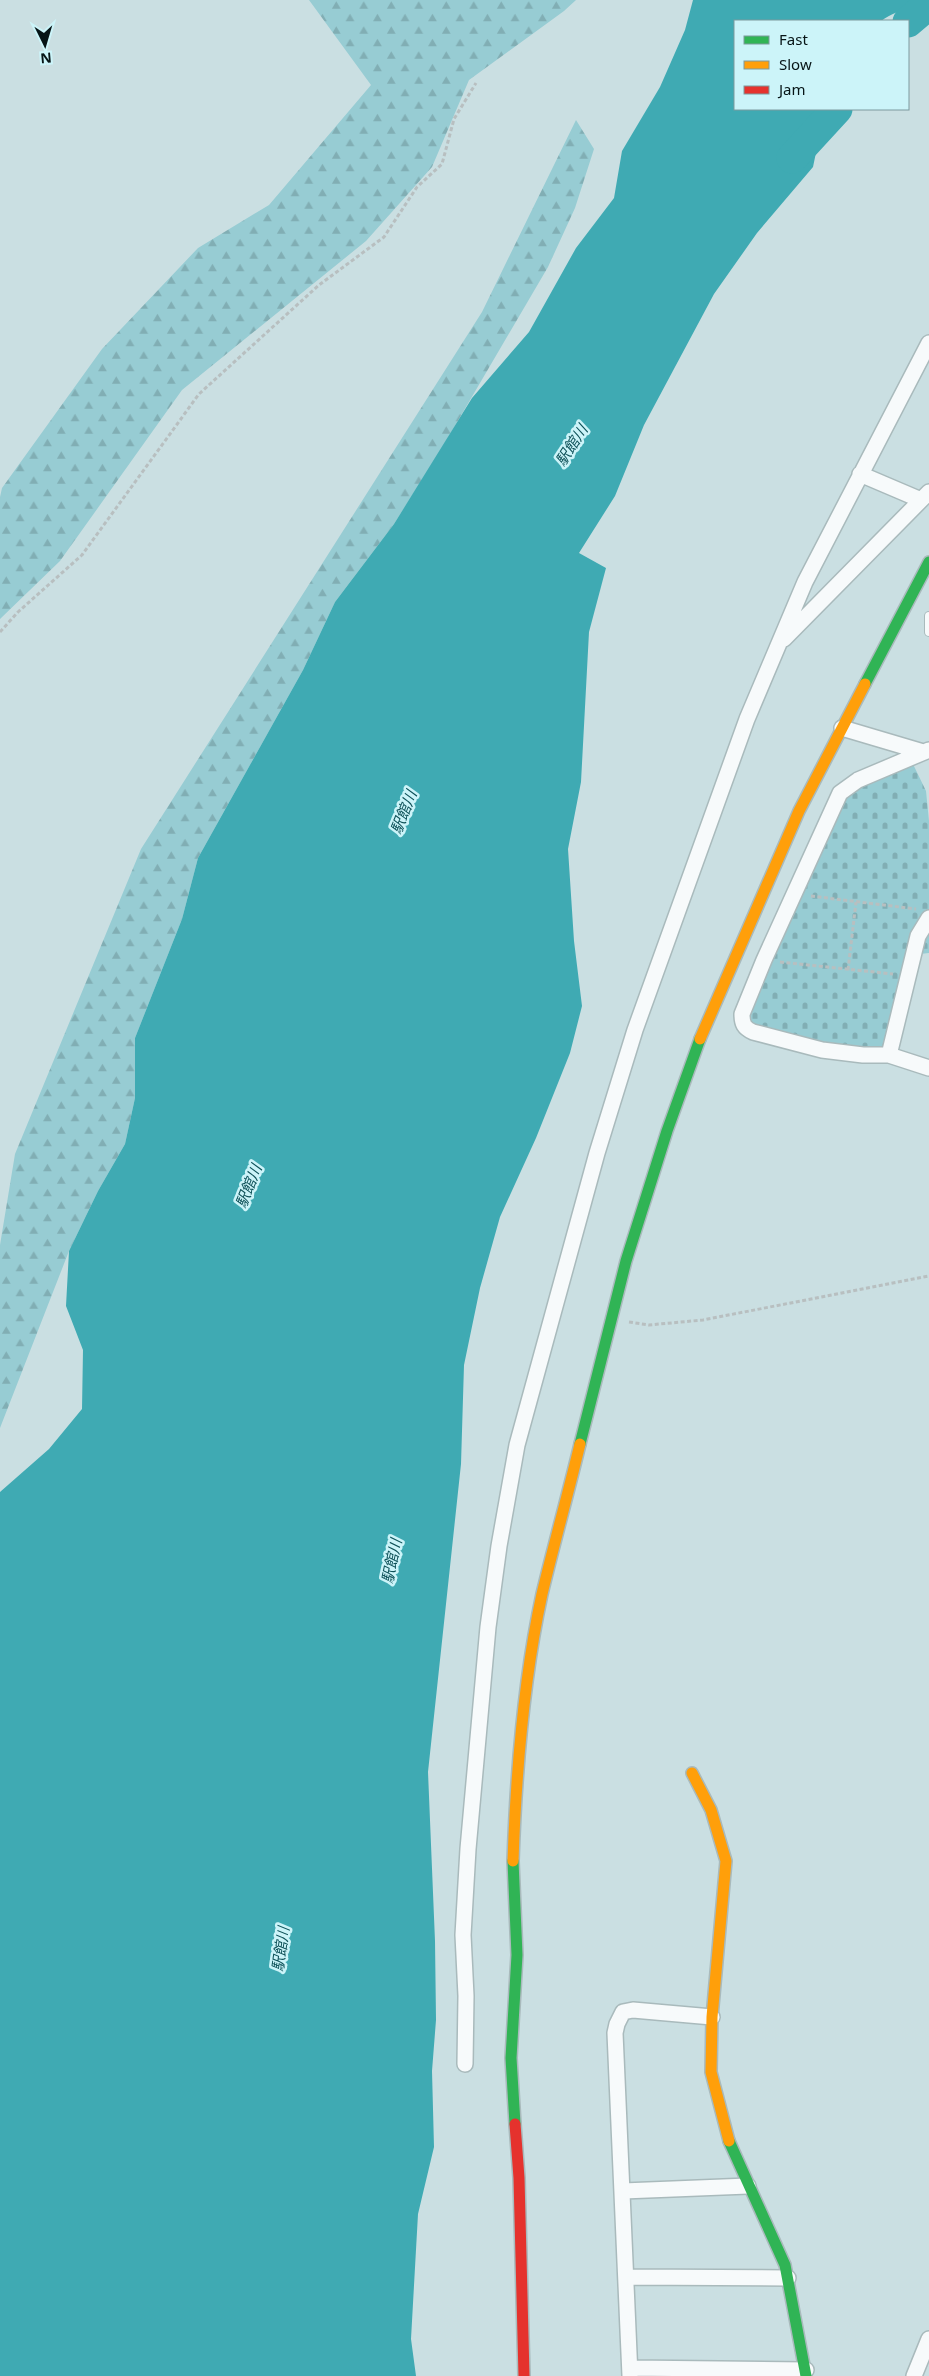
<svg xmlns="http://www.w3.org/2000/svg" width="929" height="2376" viewBox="0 0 929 2376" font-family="'Noto Sans','Noto Sans JP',sans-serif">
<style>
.forest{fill:url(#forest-firs)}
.cemetery{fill:url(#cemetery-stones)}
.water{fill:#3faab3}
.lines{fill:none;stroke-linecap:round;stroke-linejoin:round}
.river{stroke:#3faab3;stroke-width:31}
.lane-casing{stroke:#a9babc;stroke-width:10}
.street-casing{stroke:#a9babc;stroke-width:18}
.fast-casing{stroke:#a9babc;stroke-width:14}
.slow-casing{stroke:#a9babc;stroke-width:14}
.jam-casing{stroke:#a9babc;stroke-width:14}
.path{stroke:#b8bfc0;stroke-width:3;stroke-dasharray:4 2.5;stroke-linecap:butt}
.lane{stroke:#f7fafb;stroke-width:8}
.street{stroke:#f7fafb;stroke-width:15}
.fast{stroke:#30b455;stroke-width:11}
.slow{stroke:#ff9f0a;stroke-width:11}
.jam{stroke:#e5322d;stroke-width:11}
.labels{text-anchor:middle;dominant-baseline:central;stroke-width:5;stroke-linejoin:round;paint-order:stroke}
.water-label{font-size:15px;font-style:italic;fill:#0e5158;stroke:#ccf4f9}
</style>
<defs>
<pattern id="forest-firs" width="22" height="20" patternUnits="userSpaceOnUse" patternTransform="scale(1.25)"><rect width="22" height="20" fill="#97ccd3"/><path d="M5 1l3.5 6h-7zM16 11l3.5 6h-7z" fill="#81aeb4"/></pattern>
<pattern id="cemetery-stones" width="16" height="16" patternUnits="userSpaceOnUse" patternTransform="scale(1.25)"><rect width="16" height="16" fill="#97ccd3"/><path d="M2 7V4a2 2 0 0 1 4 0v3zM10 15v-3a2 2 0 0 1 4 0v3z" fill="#81aeb4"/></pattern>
</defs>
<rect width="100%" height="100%" fill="#cadfe2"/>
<path class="forest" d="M309,0h267l-12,11 -95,69 -37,87 -66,74 -184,149 -122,171 -60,58v-122l2,-9 100,-139 96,-101 71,-43 102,-120z
M576,120l18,29 -19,59 -27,59 -109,186 -45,71 -59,78 -32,68 -105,188 -16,61 -47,119v60l-10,46 -27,47 -29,60 -69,177v-183l15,-91 126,-305 341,-537z"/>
<path class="cemetery" d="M912,762l14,29 3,30v132l-9,1 -37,95h-32l-94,-20 -7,-6 -2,-10 97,-219z"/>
<path class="water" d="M693,0h236v12c-17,-5 -34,-2 -48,9h-146v88h90l-12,58 -56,66 -43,61 -70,131 -29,71 -36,57 27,15 -17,64 -8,150 -13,67 6,92 8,65 -12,47 -34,85 -36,79 -20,71 -16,77 -3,99 -33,308 7,169 1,79 -4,51 2,76 -16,67 -7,125 5,37h-416v-884l49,-43 33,-40 1,-59 -17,-44 3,-55 29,-60 27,-47 10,-46v-60l47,-119 16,-61 105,-188 32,-68 59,-78 78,-126 57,-66 47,-84 38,-50 8,-47 38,-64 25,-57z"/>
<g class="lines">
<path class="river" d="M908,22l21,-18
M792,158l45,-49"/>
<defs>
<path id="lane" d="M929,616v16"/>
<path id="street" d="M860,474l61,26
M784,639l145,-147
M842,728l81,24
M929,750l-71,30 -18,13 -76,167 -22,54c0,10 2,14 11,18l69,18 41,5h26l40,13
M889,1055l29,-119 11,-18
M465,2064l1,-68 -3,-61 5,-86 20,-222 11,-81 18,-101 80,-292 38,-123 112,-311 58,-137 124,-239
M623,2191l125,-5
M626,2277l162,1
M630,2368l176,2
M630,2376l-15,-343 2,-9 6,-12 10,-2 79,7
M914,2376l15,-37"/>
<path id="fast" d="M865,684l64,-122
M580,1444l46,-183 41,-130 33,-92
M513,1861l4,94 -6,103 4,66
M729,2141l56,124 21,111"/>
<path id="slow" d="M700,1039l99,-228 66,-127
M692,1773l19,37 15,51 -14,156 -1,55 18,69
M513,1861c3,-89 10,-179 29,-267 12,-50 26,-100 38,-150"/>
<path id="jam" d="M515,2124l4,54 5,198"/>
</defs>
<use href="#lane" class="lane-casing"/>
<use href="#street" class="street-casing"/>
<use href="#fast" class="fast-casing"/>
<use href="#slow" class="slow-casing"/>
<use href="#jam" class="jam-casing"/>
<path class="path" d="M0,632l18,-20 64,-57 117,-161 120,-109 65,-48 33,-50 25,-23 12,-45 22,-36
M811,896l105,13
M780,962l113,12
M848,970l8,-68
M629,1322l20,3 54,-5 226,-44"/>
<use href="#lane" class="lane"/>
<use href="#street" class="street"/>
<use href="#fast" class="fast"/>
<use href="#slow" class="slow"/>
<use href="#jam" class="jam"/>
</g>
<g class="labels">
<g class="water-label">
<text transform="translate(571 445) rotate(-57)">駅館川</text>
<text transform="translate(403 812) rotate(-68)">駅館川</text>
<text transform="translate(248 1186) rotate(-68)">駅館川</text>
<text transform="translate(391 1561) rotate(-78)">駅館川</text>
<text transform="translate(280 1949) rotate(-82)">駅館川</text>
</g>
</g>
<rect x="734" y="20" width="175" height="90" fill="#ccf4f9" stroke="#7d9a9e"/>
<rect x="744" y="36" width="25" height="8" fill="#30b455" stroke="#7d9a9e"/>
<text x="779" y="45" font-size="15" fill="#061416">Fast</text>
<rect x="744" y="61" width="25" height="8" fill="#ff9f0a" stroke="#7d9a9e"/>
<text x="779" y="70" font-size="15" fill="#061416">Slow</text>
<rect x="744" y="86" width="25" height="8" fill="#e5322d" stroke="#7d9a9e"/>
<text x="779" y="95" font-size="15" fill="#061416">Jam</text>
<g transform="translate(45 45) rotate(175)" stroke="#ccf4f9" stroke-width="4" paint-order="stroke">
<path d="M0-4L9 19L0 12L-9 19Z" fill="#061416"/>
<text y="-8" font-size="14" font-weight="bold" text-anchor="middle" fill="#061416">N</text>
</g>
</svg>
